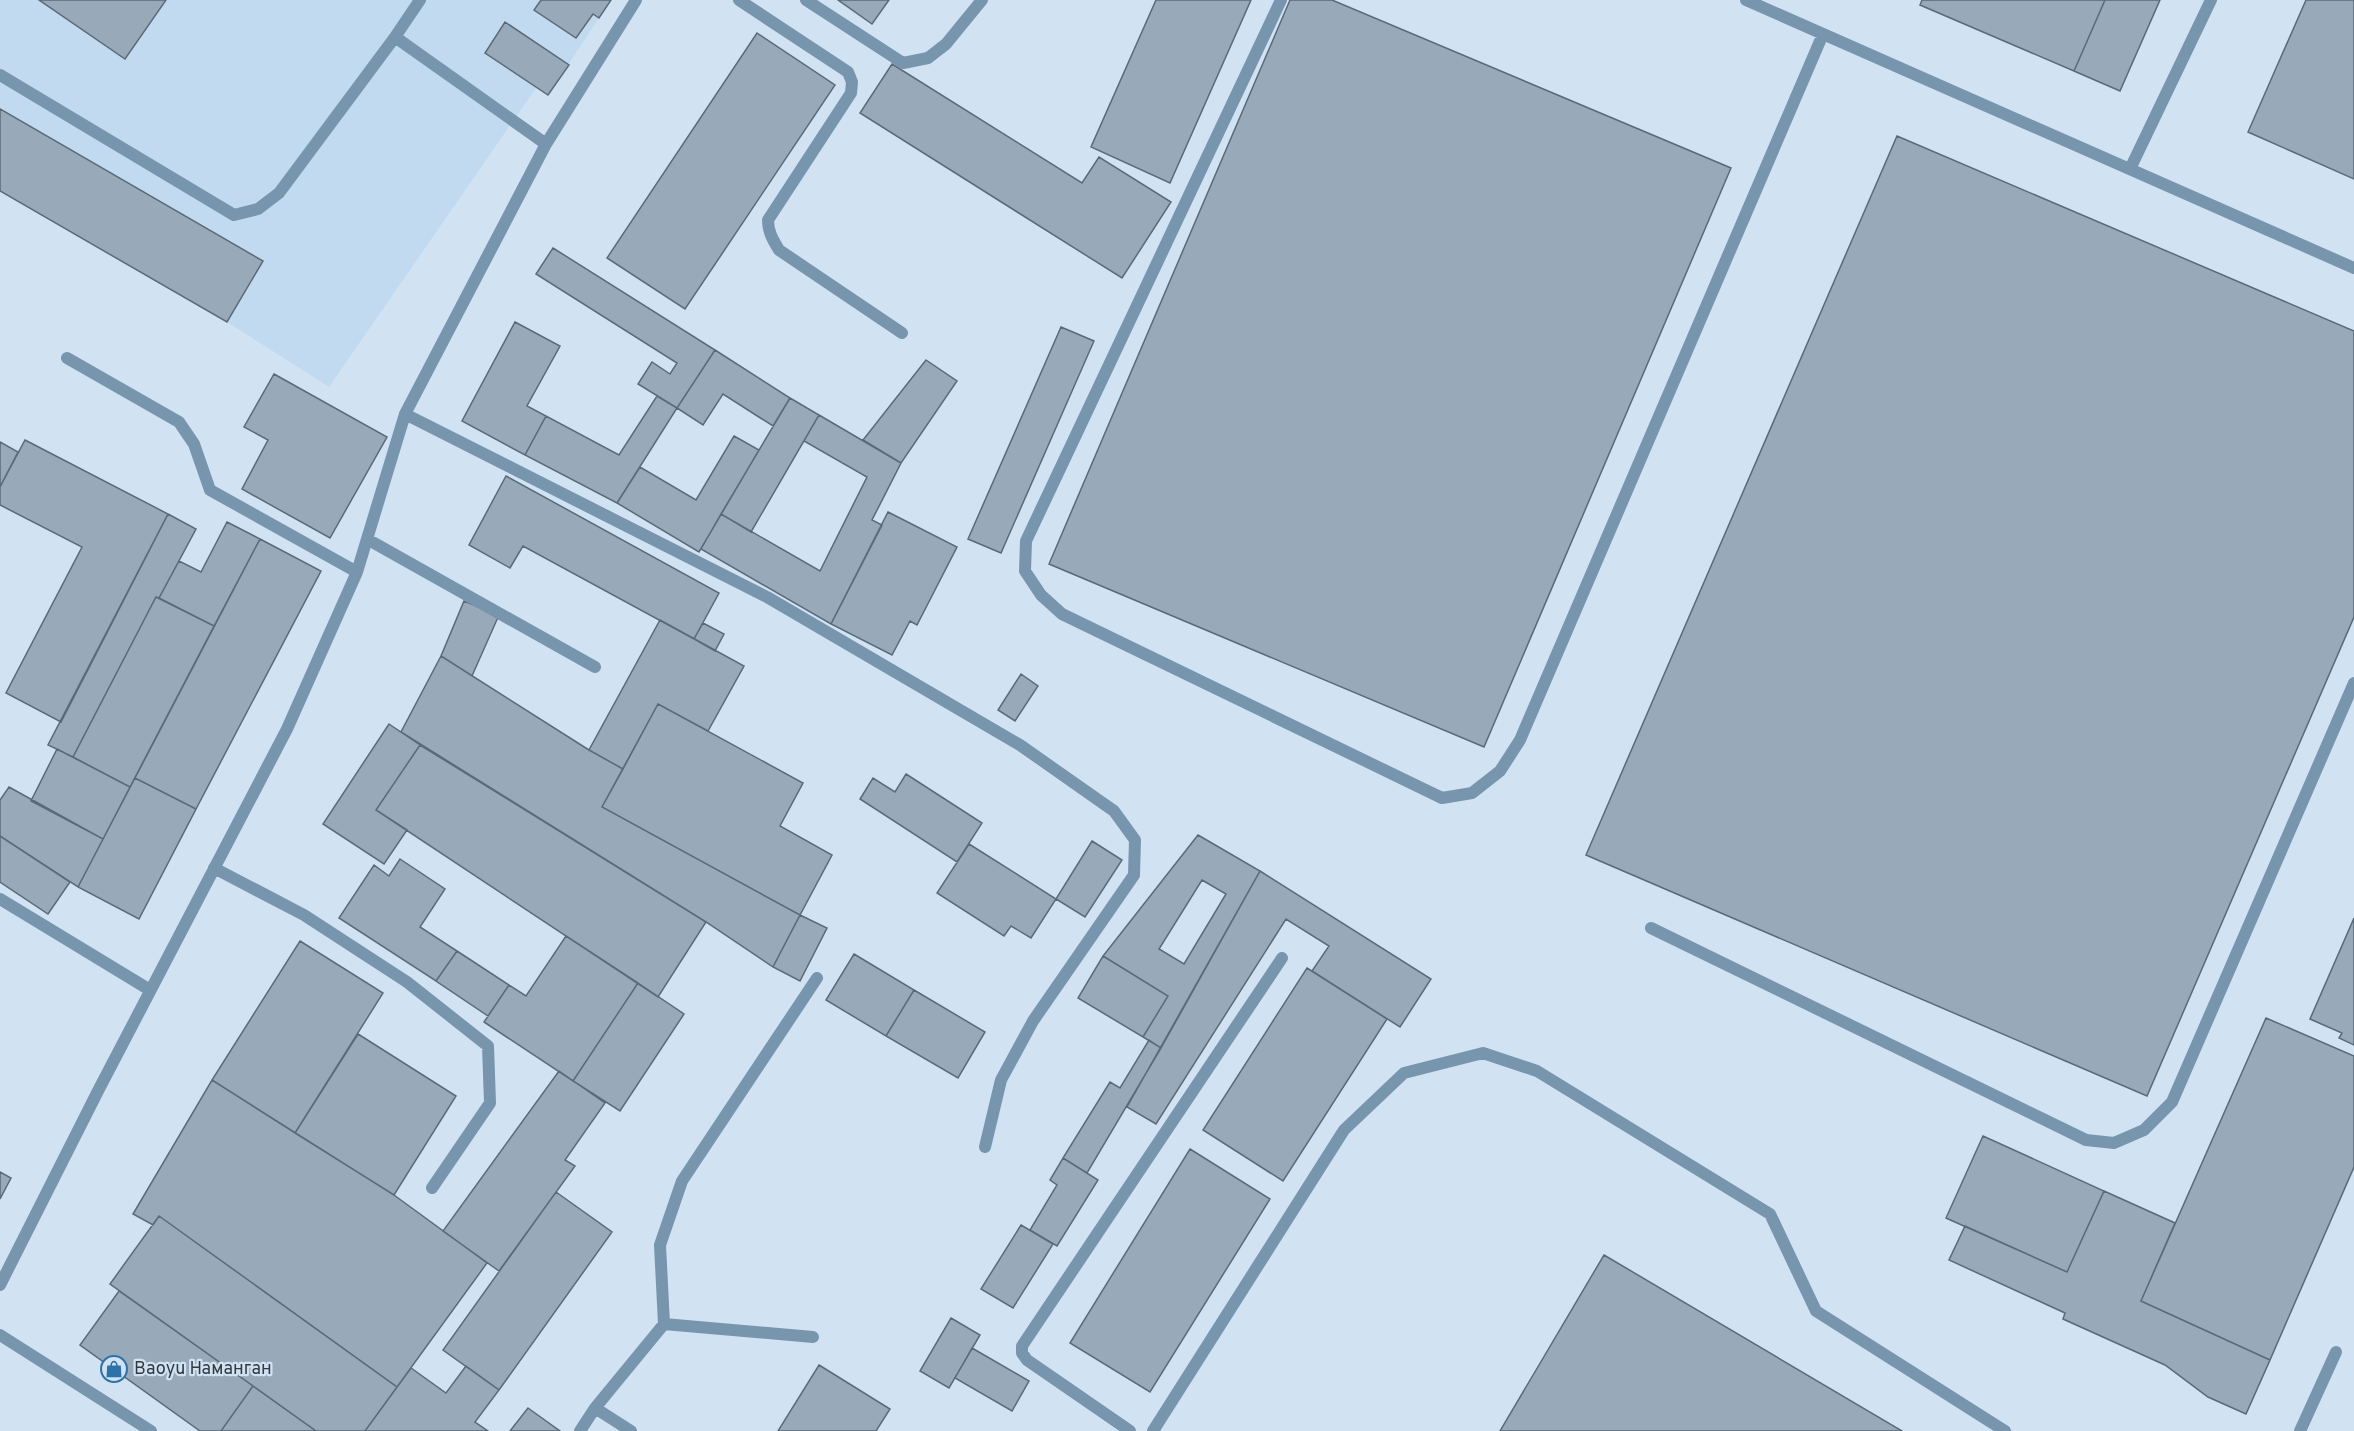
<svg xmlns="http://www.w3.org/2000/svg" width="2354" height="1431" viewBox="0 0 2354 1431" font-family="Overpass,sans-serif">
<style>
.built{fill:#c2daf0}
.building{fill:#98a9b9;stroke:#5a6a78;stroke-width:1.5;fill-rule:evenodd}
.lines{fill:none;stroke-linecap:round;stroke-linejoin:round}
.service{stroke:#7895ae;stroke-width:12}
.labels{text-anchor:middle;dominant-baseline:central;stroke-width:4.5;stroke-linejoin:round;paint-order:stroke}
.poi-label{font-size:18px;fill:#323a40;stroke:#d1e3f3;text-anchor:start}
</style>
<rect width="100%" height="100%" fill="#d1e3f3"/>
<path class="built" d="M0,0h611l-63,95 -12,-7 -207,299 -102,-65 -227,-131z"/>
<path class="building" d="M39,0h127l-41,59z
M541,0h70l-12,18 -6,-4 -17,24 -42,-28z
M838,0h51l-17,24z
M1156,0h95l-81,183 -79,-36z
M1290,0h42l399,168 -247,579 -435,-183z
M1922,0h183l-31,71 -154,-66z
M2105,0h55l-40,91 -46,-20z
M2306,0h48v179l-106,-47z
M505,22l64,43 -21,30 -63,-42z
M757,33l78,52 -150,224 -78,-51z
M892,64l190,119 17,-26 72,45 -49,76 -262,-165z
M0,109l263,152 -36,61 -227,-131z
M1897,136l457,195v286l-207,479 -561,-241z
M553,248l162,102 -38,58 -39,-24 14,-22 18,12 7,-11 -141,-89z
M515,322l45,24 -33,60 19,10 -21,39 -63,-34z
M1061,327l33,14 -93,212 -33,-14z
M715,350l75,48 -17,28 -50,-32 -20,31 -26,-17z
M926,360l31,21 -56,82 -38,-23z
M274,374l113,63 -57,101 -88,-49 26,-49 -24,-13z
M657,396l20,12 -60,95 -92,-48 21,-39 73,39z
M790,398l29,17 -68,117 -30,-18z
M819,415l82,48 -29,57 10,5 -51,99 -130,-75 20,-35 99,57 47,-94 -63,-36z
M734,436l25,14 -60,102 -82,-49 23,-36 56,33z
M25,440l143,74 -107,208 -55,-29 76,-146 -82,-42v-18z
M0,442l18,10 -18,35z
M506,476l213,117 -25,46 -171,-93 -13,22 -41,-23z
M888,512l69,35 -40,78 -7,-4 -18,34 -61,-31z
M168,514l28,15 -37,69 -3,-1 -83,160 -25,-12z
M227,522l33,17 -46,87 -55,-28 20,-37 22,11z
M260,539l61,32 -125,238 -61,-31z
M156,597l58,29 -84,161 -57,-30z
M464,601l35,14 -27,61 -31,-20z
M660,620l84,46 -36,65 -50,-27 -35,65 -34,-19z
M703,623l21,11 -9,17 -21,-12z
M441,656l148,94 34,19 -21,38 198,108 -27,52 -67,-45 -305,-190z
M1021,674l17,12 -23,35 -17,-11z
M658,704l145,79 -23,43 52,29 -32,60 -198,-108z
M389,724l31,21 -44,65 31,20 -23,34 -61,-40z
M420,745l286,177 -48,75 -282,-187z
M57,749l73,38 -27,52 -72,-38z
M906,774l76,49 -25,39 -97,-63 13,-21 22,14z
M135,778l61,31 -57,110 -61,-32z
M9,787l94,52 -25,48 -78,-51v-36z
M1198,835l62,36 -99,177 -18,-11 25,-41 -65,-40zM1202,880l24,14 -42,70 -25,-15z
M0,836l70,46 -22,32 -48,-32z
M1092,841l30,19 -37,57 -29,-18z
M969,844l87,55 -25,39 -20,-12 -7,10 -67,-43z
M400,859l45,30 -25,38 37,24 -21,30 -97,-63 35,-53 15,11z
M1260,871l171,108 -31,48 -88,-56 17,-25 -43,-27 -130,205 -29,-17z
M800,915l27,13 -27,53 -27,-14z
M2354,918v127l-15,-7 3,-5 -32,-14z
M566,936l72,47 -65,98 -89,-59 25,-37 17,11z
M300,941l83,52 -88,140 -83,-53z
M457,951l52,34 -21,31 -52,-35z
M854,954l60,36 -28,46 -60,-36z
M1103,956l65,40 -25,41 -65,-39z
M1307,968l80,51 -104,162 -80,-51z
M638,983l46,31 -64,97 -47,-30z
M914,990l71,42 -27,46 -72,-42z
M2266,1018l88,38v111l-84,193 -129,-59z
M358,1034l98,62 -62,99 -99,-62z
M1149,1040l12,8 -74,125 -24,-15 47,-76 10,6z
M559,1071l46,32 -40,57 10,6 -76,105 -56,-40z
M212,1080l182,115 93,68 -90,124 -238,-171 -6,9 -20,-11z
M1983,1136l121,55 -37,81 -121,-54z
M1190,1149l80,50 -120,193 -80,-49z
M1063,1158l35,22 -41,66 -27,-16 27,-45 -7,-5z
M0,1172l11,6 -11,21z
M2104,1191l71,32 -34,78 129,59 -24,54 -38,-17 -43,-32 -102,-46 2,-6 -116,-53 16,-34 102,46z
M556,1192l56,40 -113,158 -56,-40z
M159,1216l238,171 -32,44h-49l-206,-147z
M1021,1225l32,19 -40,64 -32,-19z
M1604,1255l298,176h-402z
M119,1291l134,95 -32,45h-21l-120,-86z
M951,1318l29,17 -31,53 -29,-17z
M972,1348l57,33 -17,30 -57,-33z
M819,1365l71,44 -14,22h-98z
M466,1366l33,24 -24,32 13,9h-123l46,-63 35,25z
M253,1386l63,45h-95z
M528,1408l32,23h-50z"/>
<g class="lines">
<path class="service" d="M739,0l109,72 4,10 -1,11 -83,127c0,12 5,20 11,30l123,83
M806,0l97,63 25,-5 18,-14 36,-44
M1281,0l-255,541 -1,30 16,24 21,19 380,184 30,-5 28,-22 20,-31 303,-706
M1746,0l608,268
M395,37l25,-37
M0,75l234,140 24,-6 21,-16 116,-156 151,107
M2130,169l81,-169
M67,358l112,64 15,22 16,46 147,82
M405,414l362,183 253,148 94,66 21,29 -1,35 -101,146 -32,59 -16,67
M367,539l228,128
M214,868l90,47 103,67 81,64 2,57 -58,85
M0,899l150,91
M1651,928l435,212 28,3 30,-13 28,-28 182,-419
M0,1285l99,-196 188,-360 70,-157 48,-158 141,-270 90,-144
M664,1324l149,13
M0,1335l151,96
M595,1408l69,-84 -4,-79 22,-64 135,-203
M580,1431l15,-23 36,23
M1130,1431l-103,-71 -5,-7v-7l260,-388
M1153,1431l191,-301 60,-57 79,-20 54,18 233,143 46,97 189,120
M2300,1431l36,-79"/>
</g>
<defs>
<symbol id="shop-ring" viewBox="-11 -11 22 22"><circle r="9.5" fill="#d1e3f3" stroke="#2e73a8" stroke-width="1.5"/><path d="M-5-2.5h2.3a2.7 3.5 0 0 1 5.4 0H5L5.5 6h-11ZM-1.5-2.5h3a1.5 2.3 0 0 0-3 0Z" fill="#2e73a8"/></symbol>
</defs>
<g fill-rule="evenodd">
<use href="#shop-ring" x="99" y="1354" width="30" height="30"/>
</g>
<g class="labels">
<g class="poi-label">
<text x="134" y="1369">Baoyu Наманган</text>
</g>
</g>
</svg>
